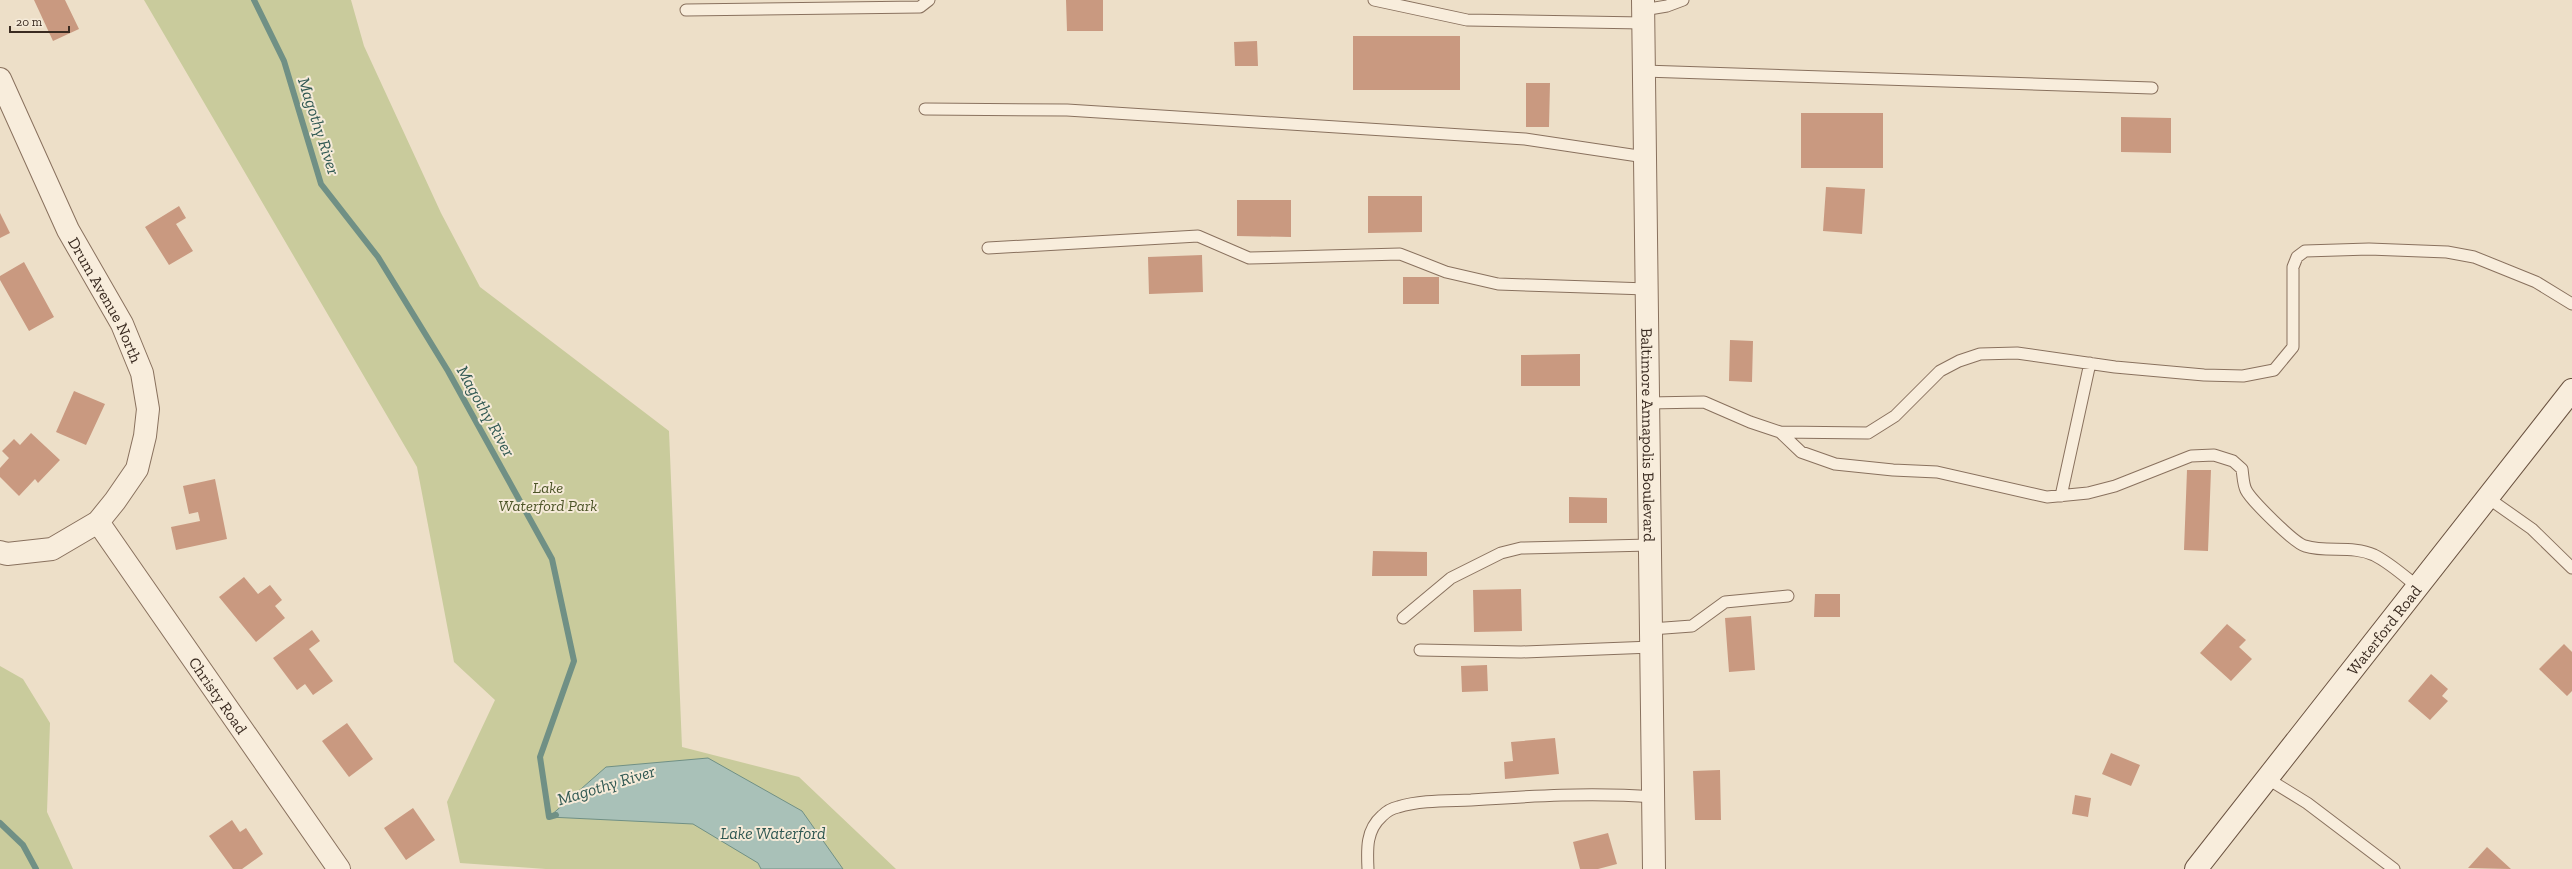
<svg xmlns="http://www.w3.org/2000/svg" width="2572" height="869" viewBox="0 0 2572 869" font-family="'Zilla Slab',serif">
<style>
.green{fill:#c9cb9c}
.water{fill:#a9c1b8;stroke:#709085}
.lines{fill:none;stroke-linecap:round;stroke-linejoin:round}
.stream{stroke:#709085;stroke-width:6}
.building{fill:#c99980}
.service-casing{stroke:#89715e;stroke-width:13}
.minor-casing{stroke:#89715e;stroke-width:24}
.tertiary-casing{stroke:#89715e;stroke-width:24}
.secondary-casing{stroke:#6b5341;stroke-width:24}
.service{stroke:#f8eddc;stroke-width:11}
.minor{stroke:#f8eddc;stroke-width:22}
.tertiary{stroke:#f8eddc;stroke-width:22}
.secondary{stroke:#f8eddc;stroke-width:22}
.labels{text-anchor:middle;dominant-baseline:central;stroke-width:4;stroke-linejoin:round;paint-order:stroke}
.street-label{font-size:16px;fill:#3a2b21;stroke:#f5ead8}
.park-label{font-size:16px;font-style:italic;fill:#4d5528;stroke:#f5ead8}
.water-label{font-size:17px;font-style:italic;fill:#315953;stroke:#f5ead8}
</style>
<rect width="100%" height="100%" fill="#eddfc8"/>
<path class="green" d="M144,0h207l13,46 77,167 39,74 189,144 13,316 117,30 97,92h-350l-86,-6 -13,-61 48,-102 -41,-38 -37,-195z
M0,666l23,13 27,44 -3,89 26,57h-73z"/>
<path class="water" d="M708,758l94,53 41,58h-82l-3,-6 -65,-39 -144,-7 57,-50z"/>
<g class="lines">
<path class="stream" d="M254,0l30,61 37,123 57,73 70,114 104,188 22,102 -34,96 9,60 7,-2
M0,823l23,22 13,24"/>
</g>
<path class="building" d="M34,0h31l14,29 -26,12z
M1066,0h37v31h-36z
M1353,36h107v54h-107z
M1257,41l1,25h-23l-1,-24z
M1526,83h24l-1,44h-23z
M1801,113h82v55h-82z
M2121,117l50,1v35l-50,-1z
M1826,187l39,2 -3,45 -39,-3z
M1368,196h54v36l-54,1z
M1237,200h54v37l-54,-1z
M179,206l7,12 -10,6 17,27 -24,14 -24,-38z
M0,213l10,20 -10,5z
M1202,255l1,37 -54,2 -1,-37z
M24,262l30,55 -25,14 -29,-51v-4z
M1403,277h36v27h-36z
M1730,340l23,1 -1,41 -23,-1z
M1580,354v32h-59v-31z
M74,391l31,13 -19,41 -30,-13z
M31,433l29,27 -22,23 -3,-4 -16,17 -19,-19v-9l9,-10 -7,-7 12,-12 6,6z
M2187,470h24l-3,81 -24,-1z
M215,479l12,60 -51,11 -5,-23 29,-6 -2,-9 -9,2 -6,-28z
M1569,497l38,1v25h-38z
M1373,551l54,1v24h-55z
M244,577l14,17 12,-9 12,15 -7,6 10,12 -29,24 -37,-45z
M1521,589l1,42 -48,1 -1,-42z
M1815,594h25v23h-26z
M1751,616l4,54 -26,2 -4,-54z
M2227,624l19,16 -7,7 13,12 -21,22 -31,-28z
M312,630l8,11 -11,8 24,32 -20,14 -8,-11 -8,6 -24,-32z
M2564,644l8,8v39l-5,5 -28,-27z
M1487,665l1,26 -26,1 -1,-26z
M2431,674l17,15 -6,7 6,5 -18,19 -22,-19z
M347,723l26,36 -24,18 -27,-36z
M1555,738l4,36 -54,5 -1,-17 9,-1 -2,-19z
M2111,753l29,12 -9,21 -29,-12z
M1720,770l1,50h-26l-2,-49z
M2075,795l16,3 -3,19 -16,-3z
M413,808l22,32 -29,20 -22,-32z
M232,820l8,12 6,-4 17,26 -21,15h-9l-24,-33z
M1608,833l9,31 -19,5h-18l-7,-27z
M2487,847l24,22 -43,-1z"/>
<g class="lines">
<defs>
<path id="service" d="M1374,0l93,20 176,3
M686,10l234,-3 9,-7
M1643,10l24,-4 16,-6
M1644,71l508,17
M925,109l142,1 458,29 120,18
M988,248l210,-12 51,22 151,-4 46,18 52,12 149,5
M1648,403l56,-1 46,20 30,10 88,1 27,-17 45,-45 19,-10 21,-7 37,-1 98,14 89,8 39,1 31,-6 19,-23v-80l4,-10 8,-6 64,-2 78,3 27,5 62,25 36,22
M1780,432l21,20 34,12 58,6 44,2 110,25 41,-4 27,-7 76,-30 23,-1 19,6 9,8c1,6 1,15 4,21 5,10 48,53 59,56 22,7 47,-1 69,9 16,8 30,21 44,32
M2061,496l29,-133
M2488,498l44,31 40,39
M1403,618l48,-40 50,-25 20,-5 129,-3
M1651,629l41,-3 33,-24 63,-6
M1420,650l101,2 131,-5
M2268,779l39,24 87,66
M1368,869c-1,-20 -2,-39 14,-53 4,-4 11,-8 16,-9 23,-7 49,-6 73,-7 60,-4 122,-8 182,-3"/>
<g id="minor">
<path id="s1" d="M0,79l68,151 54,94 20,49 6,36 -3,27 -8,33 -22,32 -17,21 -46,27 -45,5 -7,-2"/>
<path id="s2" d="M98,522l241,347"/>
</g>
<g id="tertiary">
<path id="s3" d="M1643,0l11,869"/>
</g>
<g id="secondary">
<path id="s4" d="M2196,869l376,-479"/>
</g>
</defs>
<use href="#service" class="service-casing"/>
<use href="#minor" class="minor-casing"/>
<use href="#tertiary" class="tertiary-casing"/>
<use href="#secondary" class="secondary-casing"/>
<use href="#service" class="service"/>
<use href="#minor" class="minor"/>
<use href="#tertiary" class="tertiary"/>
<use href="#secondary" class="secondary"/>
</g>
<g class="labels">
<g class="street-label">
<text stroke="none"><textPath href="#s1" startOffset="245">Drum Avenue North</textPath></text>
<text stroke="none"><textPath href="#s3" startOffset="435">Baltimore Annapolis Boulevard</textPath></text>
<text stroke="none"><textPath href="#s4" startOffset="304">Waterford Road</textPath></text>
<text stroke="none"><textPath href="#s2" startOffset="211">Christy Road</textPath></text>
</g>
<g class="park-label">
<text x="548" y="487">Lake<tspan x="548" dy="18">Waterford Park</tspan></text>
</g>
<g class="water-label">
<text transform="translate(319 126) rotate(72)">Magothy River</text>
<text transform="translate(486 411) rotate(61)">Magothy River</text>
<text transform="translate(606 785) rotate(-17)">Magothy River</text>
<text x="773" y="833">Lake Waterford</text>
</g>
</g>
<path d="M10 26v6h59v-6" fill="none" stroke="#3a2b21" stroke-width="2"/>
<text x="16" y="26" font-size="12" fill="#3a2b21" stroke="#f5ead8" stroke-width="3" paint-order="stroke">20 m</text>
</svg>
